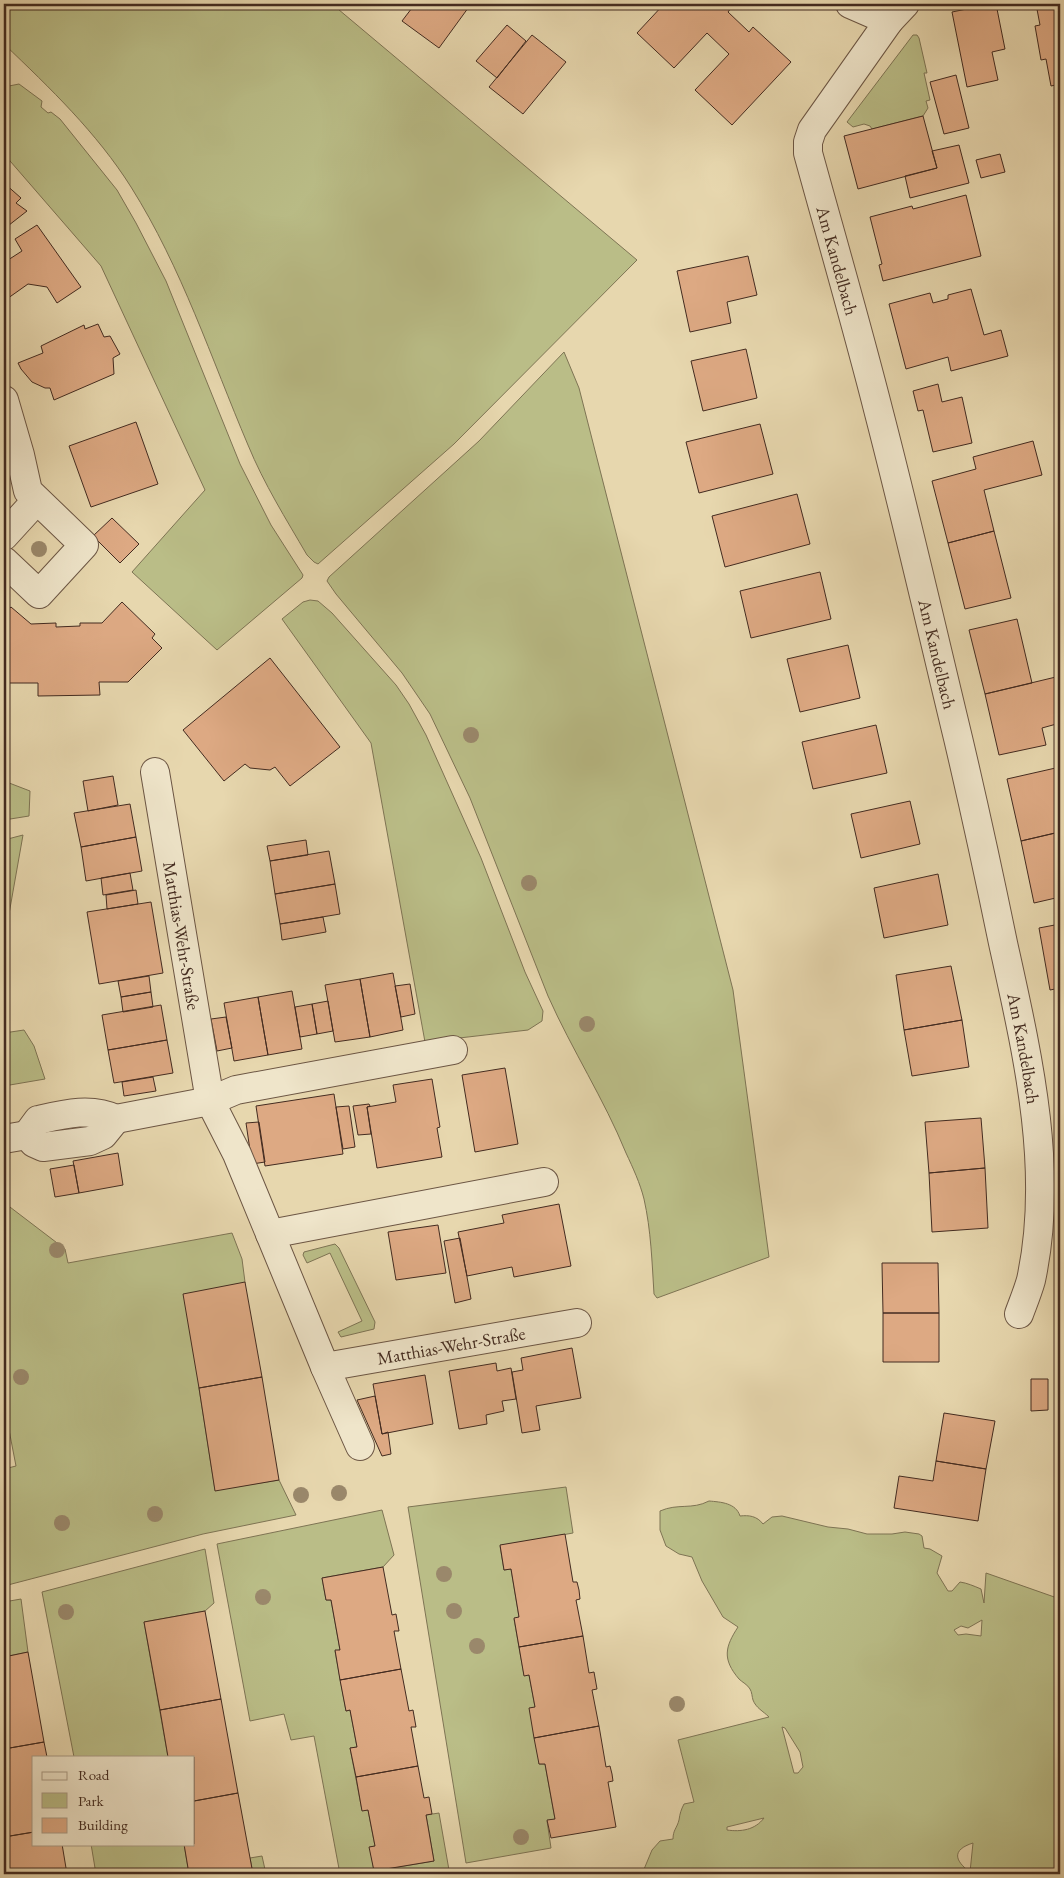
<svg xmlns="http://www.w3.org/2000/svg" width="1064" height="1878" viewBox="0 0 1064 1878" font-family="'EB Garamond',serif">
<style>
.green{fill:#babd87;stroke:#7e7454;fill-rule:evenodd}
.building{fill:#dda983;stroke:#432b20}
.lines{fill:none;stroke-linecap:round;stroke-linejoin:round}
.minor-casing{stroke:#6c5644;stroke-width:30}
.minor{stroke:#efe5ca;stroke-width:28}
.tree{fill:#9a886b}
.labels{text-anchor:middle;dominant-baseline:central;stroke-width:4.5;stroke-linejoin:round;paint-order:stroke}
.street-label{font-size:18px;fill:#432b20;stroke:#efe5ca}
</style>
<rect width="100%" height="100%" fill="#e7d7ae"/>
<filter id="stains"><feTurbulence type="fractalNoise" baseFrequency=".004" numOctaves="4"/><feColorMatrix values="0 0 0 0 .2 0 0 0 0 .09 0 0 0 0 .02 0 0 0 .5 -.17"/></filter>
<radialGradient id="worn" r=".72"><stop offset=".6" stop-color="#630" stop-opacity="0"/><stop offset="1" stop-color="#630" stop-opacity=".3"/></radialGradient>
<path class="green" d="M4,4h328l305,256 -183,184 -136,120 -4,-2 -7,-7c-21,-36 -43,-71 -59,-110 -37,-87 -66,-177 -117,-258 -34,-54 -81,-99 -127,-143z
M913,35h4l2,3 8,35h-3l6,27 -4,1 2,7 -5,8 -51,13 -2,-3 -6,-2 -11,3 -6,-5z
M19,84l23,17 -1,6 7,6 3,-1 9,7 57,71 19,33 30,58 74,183 31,61 32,50 -1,3 -85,72 -85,-78 73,-82 -104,-224 -97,-112v-67z
M564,352l15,36 154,602 36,267 -112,41 -3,-4c-2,-32 -3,-64 -10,-95 -4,-16 -11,-31 -18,-46 -22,-54 -54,-103 -78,-157l-78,-198 -40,-84 -28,-41 -66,-79 -9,-13 2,-4 150,-136z
M310,600l8,1 14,12 64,72 13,19 17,31 55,123 44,114 18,39 -1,10 -14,9 -103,12 -54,-299 -89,-124 21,-17z
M4,781l26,10 -1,25 -25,4z
M23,835l-14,79 -5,1v-75z
M24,1030l10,16 11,33 -41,7v-15l3,-1 -3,-21v-16z
M4,1204h2l59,45 3,14 164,-30 10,26 3,23 -46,106 16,102 64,-10 17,35 -93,19 -199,52v-117l12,-3 -12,-62z
M335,1244l4,4 36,74 -1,7 -33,8 -3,-5 24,-11 -32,-68 -23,10 -4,-8 1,-3z
M566,1487l7,46 -73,13 4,24 7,-1 8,48 -5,2 10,56h5l6,32 4,57h6l10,55 -8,2 4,27 -85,15 -58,-356z
M709,1501c12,1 27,2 31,15 9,-1 17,0 23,8l9,-7 10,-1 46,11 20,2 19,5h25l13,-2 14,2 3,2 2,12 6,1 12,7 -5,17 11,18h4l8,-9c7,1 14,4 21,7l3,14 2,-30 74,26v275h-418l10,-24 8,-9 13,-2c0,-9 4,-11 6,-19 1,-7 2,-10 5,-16l10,-2 -16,-62 91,-23c-6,-6 -13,-9 -16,-17 -1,-3 -1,-8 -3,-11 -2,-4 -8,-7 -11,-10 -17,-20 -14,-32 -1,-52l-15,-10 -21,-36 -10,-24 -13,-3 -13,-8 -6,-16v-19c18,-8 32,-1 49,-10zM982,1620l-1,16 -15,-2 -8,1 -4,-5 7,-4 7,2zM782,1727l3,1 15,24 3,15 -5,6h-4zM764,1818c-9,12 -23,14 -37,12v-3zM973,1843l-3,29c-15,-11 -19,-22 3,-29z
M382,1510l12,45 -11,12 -61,11 4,22h5l9,50 -5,1 11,60 4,-1 7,37 -7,1 12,62h6l7,36 -5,1 4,24 60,-10 -8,-46 13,-2 10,57 -21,4h-88l-26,-138 -23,4 -7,-26 -34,7 -33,-177z
M205,1549l9,54 -9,8 -61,11 24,135h-94l-32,-165z
M21,1599l7,53 -24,5v-55z
M91,1844h93l5,30h-93z
M262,1856l4,18h-13l-3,-16z"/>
<path class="building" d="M415,4h56l-32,44 -37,-27z
M664,4h63l4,4 -3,4 21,20 4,-5 38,35 -59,63 -37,-35 34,-36 -22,-21 -33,35 -37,-35z
M991,4h5l9,45 -13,3 6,28 -31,7 -15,-75z
M1036,4h24v80l-9,2 -5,-27 -5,1 -6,-34 5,-1z
M507,25l19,16 -29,37 -21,-17z
M532,35l34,27 -43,52 -34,-27z
M956,75l13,53 -25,6 -14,-52z
M923,116l14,52 -79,21 -14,-53z
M959,145l10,38 -59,15 -5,-22 32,-8 -5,-17z
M1000,154l5,18 -24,6 -5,-18z
M1060,182v24l-5,-22z
M4,183l17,15 -5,5 11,8 -23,18z
M966,195l15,61 -98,25 -4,-16 3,-1 -12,-47 42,-11 1,3z
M37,225l44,62 -24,16 -10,-16 -19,-3 -24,17v-48l4,7 14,-9 -7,-12z
M748,256l9,39 -30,7 4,21 -41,9 -13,-61z
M971,289l13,46 17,-5 7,26 -57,15 -3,-14 -42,12 -17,-65 41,-11 3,10 15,-4v-4z
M98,324l6,13 6,-1 10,18 -7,4 1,16 -60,26 -4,-12h-5l-13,-6 -11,-13 -3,-6 25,-10 -2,-7 43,-21 1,4z
M746,349l11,49 -54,13 -12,-50z
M938,384l4,18 20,-5 10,46 -39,9 -10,-42 -5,1 -5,-20z
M136,422l22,62 -67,23 -22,-61z
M760,424l13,50 -74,19 -13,-51z
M1033,441l9,34 -58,15 10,41 -46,12 -16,-62 44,-12 -3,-12z
M797,494l13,50 -85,23 -13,-51z
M112,518l27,26 -19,19 -27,-27z
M994,531l17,67 -46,11 -17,-66z
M820,572l11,47 -80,19 -11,-47z
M122,602l33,32 -3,4 10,10 -34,34h-29l1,13 -62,1v-13h-29l-5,-4v-66l7,-6 20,17 25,-1v4l24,-1v-3h22z
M1017,619l15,64 -47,11 -16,-64z
M848,645l12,53 -60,14 -13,-53z
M270,658l70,89 -50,39 -15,-19 -5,3 -20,-2 -5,-4 -21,17 -41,-51z
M1060,676v47l-18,5 4,17 -47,10 -14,-61z
M876,725l11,48 -74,16 -11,-47z
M1060,767v65l-39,9 -14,-62z
M113,776l5,29 -30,6 -5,-30z
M910,801l10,43 -59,14 -10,-44z
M130,804l6,33 -55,10 -7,-34z
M1059,832l1,65 -26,6 -13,-62z
M136,837l6,34 -56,10 -5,-34z
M306,840l2,15 -38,6 -3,-15z
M329,851l6,33 -60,10 -5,-33z
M130,873l3,17 -30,5 -2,-17z
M938,874l10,51 -64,13 -10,-50z
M335,884l5,30 -60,10 -5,-30z
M136,890l2,14 -31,5 -1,-14z
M151,902l12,71 -64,11 -12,-72z
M323,917l3,15 -44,8 -2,-16z
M1060,924v64l-10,2 -11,-62z
M951,966l11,54 -58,10 -8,-55z
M393,973l10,57 -33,7 -10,-58z
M149,976l2,16 -30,5 -3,-16z
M360,979l10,58 -35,5 -10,-57z
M410,984l5,30 -14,3 -6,-31z
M292,991l10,58 -34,6 -10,-58z
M151,992l2,15 -30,5 -2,-15z
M258,997l10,58 -34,6 -10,-58z
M328,1001l5,30 -16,3 -5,-30z
M312,1004l5,30 -17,3 -5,-30z
M161,1005l6,35 -59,10 -6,-35z
M226,1017l6,31 -15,3 -6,-32z
M962,1020l7,47 -57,9 -8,-46z
M167,1040l6,33 -59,10 -6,-33z
M505,1068l13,76 -43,8 -13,-77z
M153,1077l3,14 -32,5 -2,-14z
M432,1079l8,48 -3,1 5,29 -65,11 -10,-61 29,-5 -3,-17z
M334,1094l9,60 -78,12 -9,-60z
M369,1104l1,2 -3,1 4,27 -13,1 -5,-29z
M349,1106l6,41 -12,2 -7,-42z
M981,1118l4,50 -56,5 -4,-51z
M259,1122l6,40 -13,2 -6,-41z
M118,1153l5,32 -44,8 -6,-32z
M74,1165l5,28 -24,4 -5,-28z
M985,1168l3,60 -56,4 -3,-59z
M559,1204l12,62 -57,11 -2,-10 -45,9 -9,-44 46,-9 -2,-8z
M438,1225l8,48 -50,7 -8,-48z
M460,1238l11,61 -16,4 -11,-62z
M882,1263h56l1,50h-56z
M245,1282l17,95 -63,11 -16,-94z
M883,1313h56v49h-56z
M572,1348l9,50 -45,8 4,24 -18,3 -10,-61 11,-2 -2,-12z
M496,1363l1,8 14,-3 5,31 -14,2 2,10 -18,4 1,9 -28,5 -10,-58z
M425,1375l8,49 -51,10 -9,-50z
M262,1377l17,103 -64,11 -16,-103z
M1031,1379h17v31l-17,1z
M375,1396l7,38 6,-2 3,22 -9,2 -25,-56z
M944,1413l51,8 -9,48 -50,-8z
M936,1461l50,8 -8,52 -84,-13 5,-32 34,5z
M565,1534l8,48h4l2,8 1,9 -4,1 7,36 -64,11 -5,-29 5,-1 -8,-48 -7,1 -4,-25z
M383,1567l9,48 4,-1 3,17h-5l7,38 -61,11 -5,-30h5l-9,-50h-5l-4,-22z
M205,1611l16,88 -61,11 -16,-88z
M583,1636l6,37 5,-1 3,17 -5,1 7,36 -65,12 -5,-30 6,-1 -6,-32 -5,1 -5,-29z
M28,1652l16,90 -40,7v-92z
M401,1669l8,42 4,-1 3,17h-5l7,39 -62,11 -6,-29 7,-1 -7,-37 -4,1 -6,-31z
M221,1699l17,94 -44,8v-44h-26l-8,-47z
M599,1726l7,41 4,-1 2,8 1,7 -5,1 8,45 -65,11 -4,-18 8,-1 -10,-55h-6l-5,-26z
M44,1742l3,15h-13v75l-30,5v-88z
M418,1766l6,32 5,-1 3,17 -6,1 8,46 -60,10 -5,-24 6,-1 -7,-36 -6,1 -6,-34z
M238,1793l15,81h-64l-5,-30h10v-43z
M34,1832v12h28l5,30h-63v-37z"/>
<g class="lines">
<defs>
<g id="minor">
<path d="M850,4l39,17"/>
<path id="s1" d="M905,4l-16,17 -77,109 -4,12v11c24,87 49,173 71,260 28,108 53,217 79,325 16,68 31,137 45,205 24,109 52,226 28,337 -3,11 -8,23 -12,34"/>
<path d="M4,400l16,55 8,36 56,54 -45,49 -35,-33"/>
<path d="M4,536l32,-35"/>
<path id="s2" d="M155,772l55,329 27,53 88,213 35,79"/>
<path d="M116,1119l94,-18 26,-11 217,-40"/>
<path d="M27,1135l7,8 9,4 47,-6 13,-6 13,-16"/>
<path d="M27,1135l11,-15c26,-6 53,-13 78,-1"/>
<path d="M4,1139l23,-4"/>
<path d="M270,1234l274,-52"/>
<path id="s3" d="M325,1367l252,-44"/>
</g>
</defs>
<use href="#minor" class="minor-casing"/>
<use href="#minor" class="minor"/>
</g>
<g class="tree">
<circle cx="39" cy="549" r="8"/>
<circle cx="471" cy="735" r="8"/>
<circle cx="529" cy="883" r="8"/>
<circle cx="587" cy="1024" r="8"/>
<circle cx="57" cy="1250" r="8"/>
<circle cx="21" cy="1377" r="8"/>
<circle cx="339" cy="1493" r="8"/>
<circle cx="301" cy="1495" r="8"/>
<circle cx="155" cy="1514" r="8"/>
<circle cx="62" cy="1523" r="8"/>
<circle cx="444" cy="1574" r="8"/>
<circle cx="263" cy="1597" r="8"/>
<circle cx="454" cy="1611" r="8"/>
<circle cx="66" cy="1612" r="8"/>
<circle cx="477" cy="1646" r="8"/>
<circle cx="677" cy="1704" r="8"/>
<circle cx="521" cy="1837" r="8"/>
</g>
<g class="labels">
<g class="street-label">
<text stroke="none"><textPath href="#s1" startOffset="292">Am Kandelbach</textPath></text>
<text stroke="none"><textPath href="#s1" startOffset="698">Am Kandelbach</textPath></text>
<text stroke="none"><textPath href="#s2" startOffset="166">Matthias-Wehr-Straße</textPath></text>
<text stroke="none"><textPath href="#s1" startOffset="1102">Am Kandelbach</textPath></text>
<text stroke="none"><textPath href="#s3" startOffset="128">Matthias-Wehr-Straße</textPath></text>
</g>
</g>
<rect width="1064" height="1878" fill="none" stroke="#e7d7ae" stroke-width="20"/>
<rect x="5" y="5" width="1054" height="1868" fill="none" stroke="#432b20" stroke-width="2.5"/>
<rect x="10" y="10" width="1044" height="1858" fill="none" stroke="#432b20"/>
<rect x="32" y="1756" width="162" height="90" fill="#efe5ca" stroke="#aa9b86"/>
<rect x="42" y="1772" width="25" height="8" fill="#efe5ca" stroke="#aa9b86"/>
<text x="78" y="1780" font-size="15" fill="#432b20">Road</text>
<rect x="42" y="1793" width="25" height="15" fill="#babd87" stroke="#aa9b86"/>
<text x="78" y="1806" font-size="15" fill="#432b20">Park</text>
<rect x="42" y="1818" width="25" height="15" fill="#dda983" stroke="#aa9b86"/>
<text x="78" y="1830" font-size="15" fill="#432b20">Building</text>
<rect width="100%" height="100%" filter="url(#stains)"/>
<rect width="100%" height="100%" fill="url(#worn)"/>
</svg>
